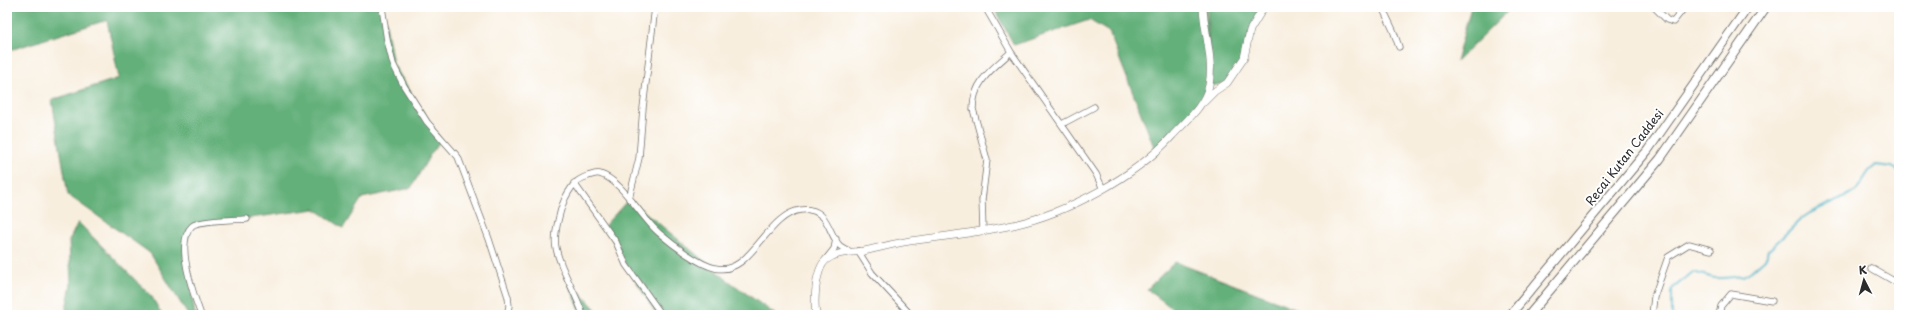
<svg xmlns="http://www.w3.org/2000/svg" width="1906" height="322" viewBox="0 0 1906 322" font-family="'Playpen Sans',sans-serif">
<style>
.forest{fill:#63b07a;stroke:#476e52}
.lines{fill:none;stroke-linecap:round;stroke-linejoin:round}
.stream{stroke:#47b0c6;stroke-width:2}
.minor-casing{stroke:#736f6a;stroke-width:7}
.tertiary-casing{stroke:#736f6a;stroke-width:8}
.secondary-casing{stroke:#736f6a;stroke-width:10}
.minor{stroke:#fff;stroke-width:5.5}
.tertiary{stroke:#fff;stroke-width:7}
.secondary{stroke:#fff;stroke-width:8}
.labels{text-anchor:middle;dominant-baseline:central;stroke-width:4;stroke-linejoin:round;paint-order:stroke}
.street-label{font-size:12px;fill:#2b2b2b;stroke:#fff}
</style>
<rect width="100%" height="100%" fill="#fff"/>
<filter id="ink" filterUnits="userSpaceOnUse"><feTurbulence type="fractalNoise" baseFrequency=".025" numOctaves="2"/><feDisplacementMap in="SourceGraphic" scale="8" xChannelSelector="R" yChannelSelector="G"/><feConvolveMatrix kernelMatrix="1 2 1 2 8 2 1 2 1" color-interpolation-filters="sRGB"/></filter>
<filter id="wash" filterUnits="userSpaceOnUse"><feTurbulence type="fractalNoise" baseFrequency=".012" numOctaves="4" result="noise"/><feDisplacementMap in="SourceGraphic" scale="16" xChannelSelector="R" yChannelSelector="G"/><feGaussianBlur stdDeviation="0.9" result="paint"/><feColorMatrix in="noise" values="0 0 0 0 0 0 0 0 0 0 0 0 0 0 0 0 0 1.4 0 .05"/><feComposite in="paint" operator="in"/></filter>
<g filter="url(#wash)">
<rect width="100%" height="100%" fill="#f8eede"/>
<path class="forest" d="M7,7h376l10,57 48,76 -11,15 -19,33 -49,10 -19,30 -28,-19 -122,17 -8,20 10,69h-7l-38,-62 -82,-58 -16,-95 67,-22 -12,-58 -100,31z
M993,7h212l5,60 -3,-60h59l-16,23 -6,28 -17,25 -18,3 -8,19 -45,47 -47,-120 -20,-12 -75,25z
M1471,7h41l-56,55z
M629,199l97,80 50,36h-119l-31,-50 -21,-40z
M78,222l74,75 10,18h-97l6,-31 -2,-43z
M1175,262l138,53h-132l-34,-26z
M566,277l35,38h-19z"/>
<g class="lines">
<path class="stream" d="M1672,315v-26l21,-17 21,6h10l19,-2 7,-4 15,-13 4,-9 32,-31 9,-6 46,-22 13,-20 7,-6 16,2 7,4"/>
</g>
</g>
<g filter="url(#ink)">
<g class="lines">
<defs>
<path id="minor" d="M382,7l5,33 6,24 11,22 23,36 31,35 31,82 19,58 1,9 -2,9
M1382,7l11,23 6,17
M1654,7l13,13 6,2 12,-15
M1011,52l85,122 7,15
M1062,124l32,-17
M574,183l42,59 10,23 36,50
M629,199l10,-41 4,-50 12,-101
M983,230l-1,-30 5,-40 -14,-51c0,-27 19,-40 38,-57l-26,-45
M858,251l14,22 39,42
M826,259l8,-10 2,-10
M1871,268l28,16
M201,315c-7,-19 -27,-73 -9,-89 7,-6 44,-6 55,-7
M583,315c-7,-23 -22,-43 -27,-67 -3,-13 5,-44 12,-55 5,-9 10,-14 20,-17 4,-1 8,-3 12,-2 22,6 41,44 59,59 14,12 39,31 56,35 36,9 51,-54 86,-58 3,0 7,-1 9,0 19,3 19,25 30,36 3,2 7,4 11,6
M1652,315l2,-18 14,-40 21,-13 22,6
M1719,315l2,-9 10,-12 41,7"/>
<path id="tertiary" d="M1204,102l11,-11 12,-8 17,-25 6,-28 14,-23
M816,315c-2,-13 -1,-46 10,-55 11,-9 25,-7 38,-9 18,-4 35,-9 53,-11 32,-4 64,-8 96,-15 54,-12 122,-48 159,-89 14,-15 33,-30 37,-51 5,-25 -5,-53 -6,-78"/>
<path id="secondary" d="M1510,315l138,-165 100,-143
M1529,315l131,-156 106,-152"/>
</defs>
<use href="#minor" class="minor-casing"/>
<use href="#tertiary" class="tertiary-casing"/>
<use href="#secondary" class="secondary-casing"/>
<use href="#minor" class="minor"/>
<use href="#tertiary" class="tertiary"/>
<use href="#secondary" class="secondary"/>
</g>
</g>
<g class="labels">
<g class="street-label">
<text transform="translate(1624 157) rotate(-52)">Recai Kutan Caddesi</text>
</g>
</g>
<rect width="1906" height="322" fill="none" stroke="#fff" stroke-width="24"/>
<g transform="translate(1864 280) rotate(354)" stroke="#ffffff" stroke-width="3" paint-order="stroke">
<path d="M0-3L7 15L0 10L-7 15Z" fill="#2b2b2b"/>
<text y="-6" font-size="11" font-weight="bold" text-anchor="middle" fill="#2b2b2b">K</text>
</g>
</svg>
